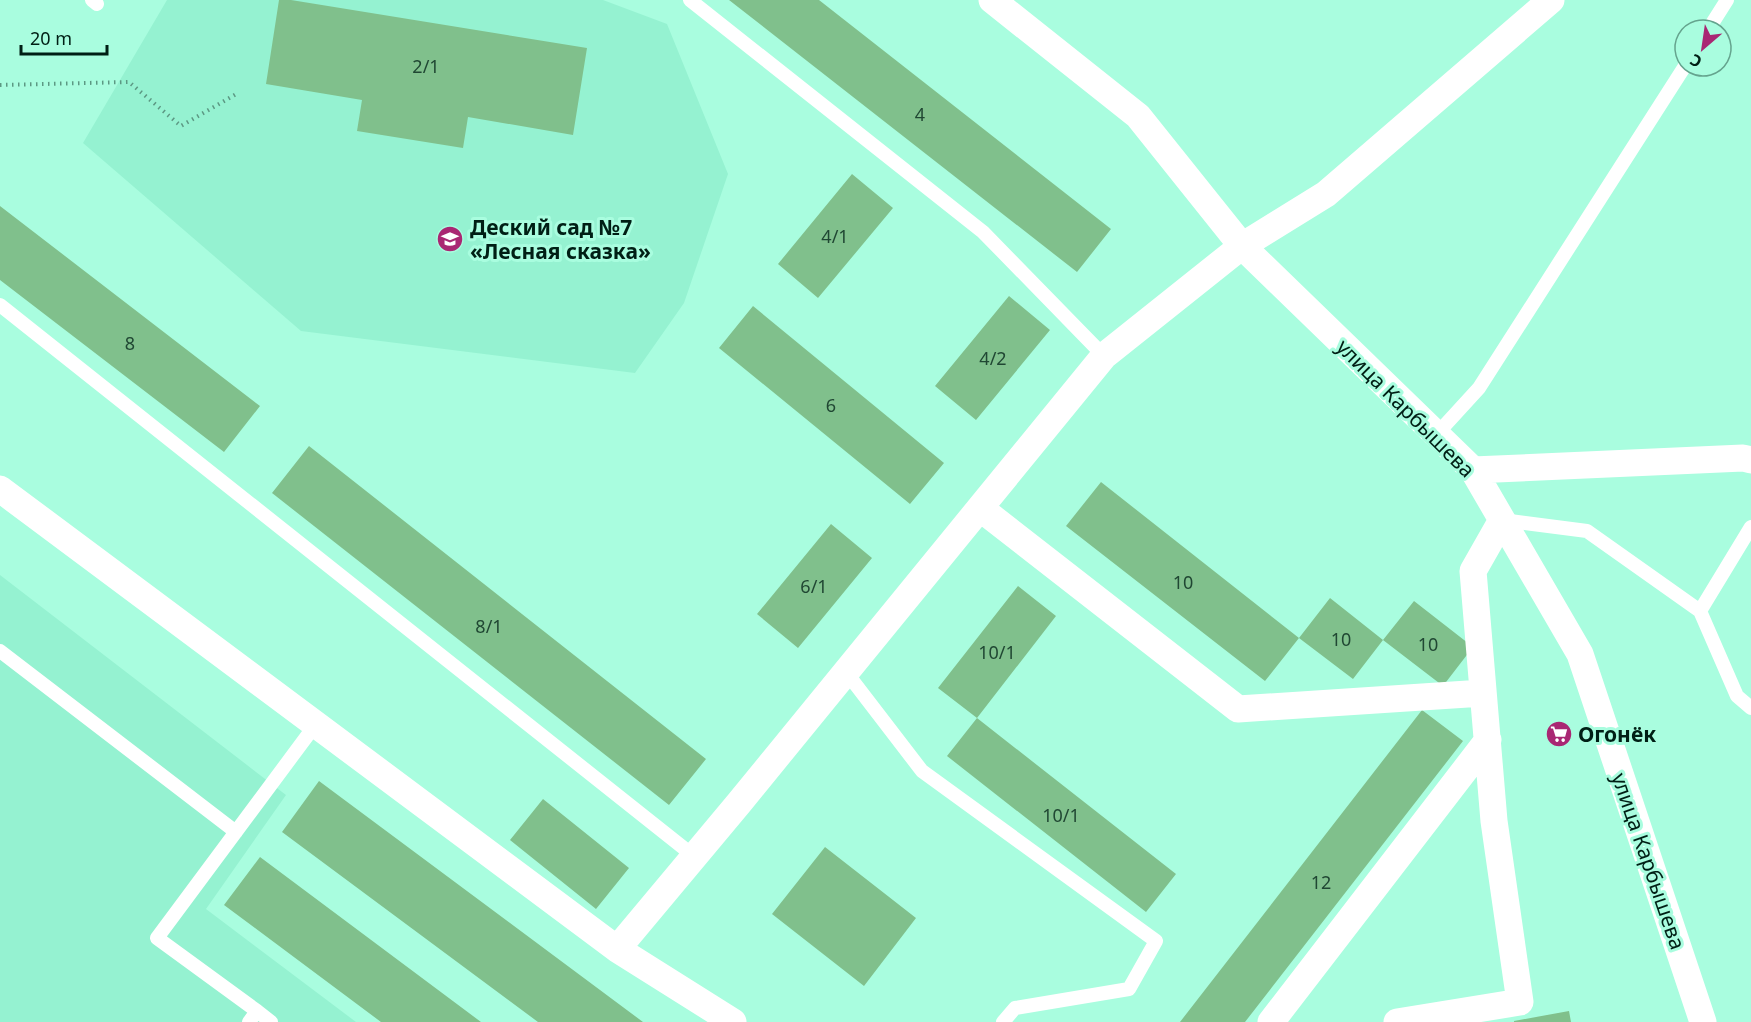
<svg xmlns="http://www.w3.org/2000/svg" width="1751" height="1022" viewBox="0 0 1751 1022" font-family="'Noto Sans',sans-serif">
<style>
.built{fill:#95f2d1}
.building{fill:#80c08c}
.lines{fill:none;stroke-linecap:round;stroke-linejoin:round}
.path{stroke:#5c9883;stroke-width:4;stroke-dasharray:1.5 4.5;stroke-linecap:butt}
.service{stroke:#fff;stroke-width:14}
.minor{stroke:#fff;stroke-width:27}
.labels{text-anchor:middle;dominant-baseline:central;stroke-width:6;stroke-linejoin:round;paint-order:stroke}
.number-label{font-size:18px;fill:#204733}
.poi-label{font-size:21px;font-weight:bold;fill:#001f15;stroke:#a9fddf;text-anchor:start}
.street-label{font-size:21px;fill:#001f15;stroke:#a9fddf}
</style>
<rect width="100%" height="100%" fill="#a9fddf"/>
<path class="built" d="M167,0h436l64,24 61,150 -44,129 -49,70 -334,-42 -218,-188z
M0,575l286,220 -80,114 150,113h-356z"/>
<path class="building" d="M279,0h12l296,48 -14,87 -105,-18 -5,31 -106,-17 5,-31 -96,-16z
M729,0h90l292,229 -34,43z
M852,174l41,34 -75,90 -40,-34z
M0,206l260,200 -36,46 -224,-172z
M1009,296l41,34 -74,90 -41,-34z
M753,306l191,157 -34,41 -191,-156z
M309,446l397,313 -37,46 -397,-312z
M1101,482l198,156 -34,43 -199,-155z
M831,524l41,34 -74,90 -41,-34z
M1018,586l38,30 -79,102 -39,-30z
M1330,598l53,42 31,-39 59,46 -30,39 -60,-46 -30,39 -54,-41z
M1422,710l41,31 -218,281h-65z
M977,718l199,156 -30,38 -199,-156z
M319,781l324,241h-105l-256,-190z
M543,799l86,69 -33,41 -86,-69z
M825,847l91,71 -52,68 -92,-72z
M260,857l221,165h-100l-157,-117z
M1569,1011l2,11h-57v-1z"/>
<g class="lines">
<path class="path" d="M0,85l129,-3 52,44 57,-33"/>
<path class="service" d="M92,0l5,4
M690,0l293,232 121,124
M1708,30l19,-30
M0,305l695,552
M1436,435l43,-47 206,-322
M1502,520l85,11 113,80 51,-84
M1700,611l37,85 14,12
M0,651l236,181
M846,672l76,99 234,170 -27,48 -114,19 -12,14
M257,1011l14,11
M249,1022l8,-11 -100,-73 159,-214"/>
<path class="minor" d="M992,0l146,116 104,130 231,224 107,184 123,368
M1473,470l270,-12 8,2
M0,489l617,460 116,73
M980,508l258,201 245,-16
M617,949l122,-146 365,-447 138,-110 84,-52 225,-194
M1271,1022l217,-282
M1397,1022l123,-20 -26,-181 -21,-250 29,-51"/>
</g>
<defs>
<symbol id="school-disc" viewBox="-11 -11 22 22"><circle r="9.5" fill="#a92773" stroke="#a9fddf"/><path d="M0-5L7-2L0 1L-7-2ZM-4 1L0 2.5L4 1V4Q0 6-4 4Z" fill="#fff"/></symbol>
<symbol id="supermarket-disc" viewBox="-11 -11 22 22"><circle r="9.5" fill="#a92773" stroke="#a9fddf"/><path d="M-6-5.5h2.5l.6 2H6L4.5 2H-2.5L-4.4-4H-6ZM-1.5 3.2a1.3 1.3 0 1 0 .1 0ZM3 3.2a1.3 1.3 0 1 0 .1 0Z" fill="#fff"/></symbol>
</defs>
<g fill-rule="evenodd">
<use href="#school-disc" x="435" y="224" width="30" height="30"/>
<use href="#supermarket-disc" x="1544" y="719" width="30" height="30"/>
</g>
<g class="labels">
<g class="number-label">
<text x="426" y="66">2/1</text>
<text x="920" y="114">4</text>
<text x="835" y="236">4/1</text>
<text x="130" y="343">8</text>
<text x="993" y="358">4/2</text>
<text x="831" y="405">6</text>
<text x="1183" y="582">10</text>
<text x="814" y="586">6/1</text>
<text x="489" y="626">8/1</text>
<text x="1341" y="639">10</text>
<text x="1428" y="644">10</text>
<text x="997" y="652">10/1</text>
<text x="1061" y="815">10/1</text>
<text x="1321" y="882">12</text>
</g>
<g class="poi-label">
<text x="470" y="227">Деский сад №7<tspan x="470" dy="24">«Лесная сказка»</tspan></text>
<text x="1578" y="734">Огонёк</text>
</g>
<g class="street-label">
<text transform="translate(1406 408) rotate(45)">улица Карбышева</text>
<text transform="translate(1649 861) rotate(71)">улица Карбышева</text>
</g>
</g>
<g transform="translate(1703 48) rotate(209)"><circle r="28" fill="#a9fddf" stroke="#65a48e" stroke-width="1.5"/>
<path d="M0-4.5L10 22L0 15L-10 22Z" fill="#a92773"/>
<text y="-9" font-size="16" font-weight="bold" text-anchor="middle" fill="#001f15">С</text>
</g>
<path d="M21 45v9h86v-9" fill="none" stroke="#001f15" stroke-width="3"/>
<text x="30" y="45" font-size="18" fill="#001f15" stroke="#a9fddf" stroke-width="4.5" paint-order="stroke">20 m</text>
</svg>
